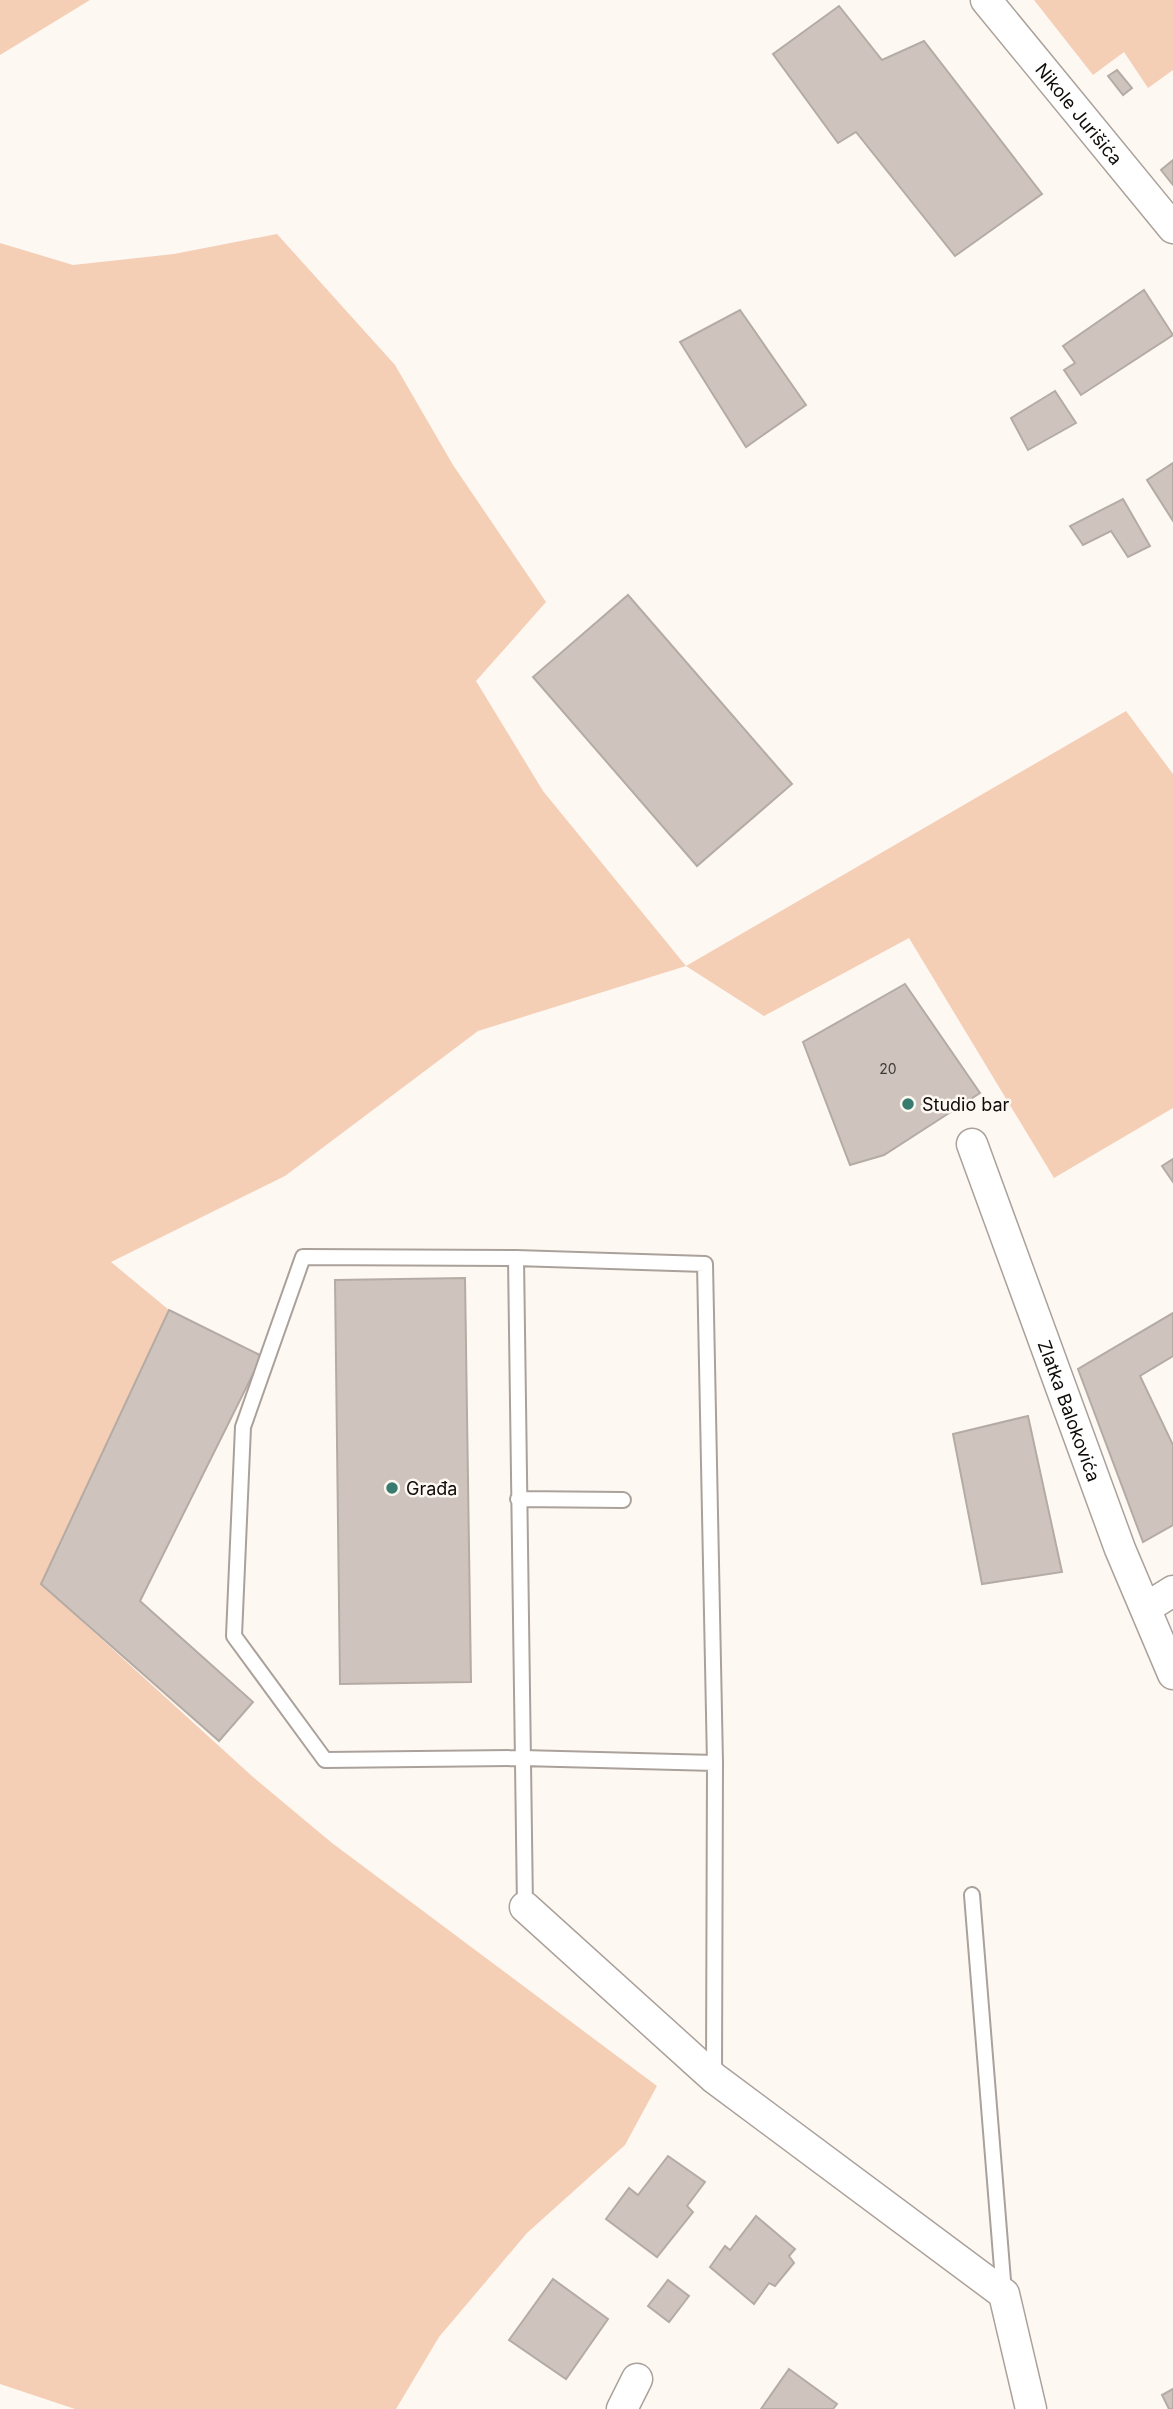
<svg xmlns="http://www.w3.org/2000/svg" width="1173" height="2409" viewBox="0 0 1173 2409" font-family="Inter,sans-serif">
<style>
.green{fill:#f4ceb5}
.building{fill:#cec4bd;stroke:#b5aba5;stroke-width:2}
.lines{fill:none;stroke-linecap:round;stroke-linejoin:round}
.service-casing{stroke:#aba19b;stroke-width:18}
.minor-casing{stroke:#aba19b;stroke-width:33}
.service{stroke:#fff;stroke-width:14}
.minor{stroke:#fff;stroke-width:30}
.poi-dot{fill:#387b6f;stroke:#fef8f3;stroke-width:2.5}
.labels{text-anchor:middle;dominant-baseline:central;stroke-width:5;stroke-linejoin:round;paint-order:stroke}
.number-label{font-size:14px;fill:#3f3936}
.street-label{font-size:18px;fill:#0f0b09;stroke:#fef8f3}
.poi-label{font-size:18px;fill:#0f0b09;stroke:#fef8f3;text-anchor:start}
</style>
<rect width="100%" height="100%" fill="#fef8f3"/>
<path class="green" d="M0,0h90l-90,55z
M1034,0h139v70l-25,18 -24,-36 -31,23z
M277,234l118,131 58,100 93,137 -70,79 67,110 143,175 440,-255 47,63v334l-119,70 -145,-240 -145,78 -78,-50 -208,65 -193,145 -174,86 58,48 -128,274 212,193 79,66 325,243 -32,59 -98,88 -88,104 -43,72h-321l-75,-25v-2141l73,22 101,-11z"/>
<path class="building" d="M839,6l43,54 42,-19 118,153 -87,62 -99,-124 -18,11 -65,-89z
M1117,70l15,18 -9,7 -15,-19z
M1173,160v25l-12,-15z
M1144,290l29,45 -92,60 -17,-25 11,-7 -12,-17z
M740,310l66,95 -60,42 -66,-105z
M1055,391l21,32 -48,27 -17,-32z
M1173,463v58l-26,-41z
M1123,499l27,47 -22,11 -17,-26 -28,14 -13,-19z
M628,595l164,189 -95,82 -164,-189z
M905,984l75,109 -96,62 -34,10 -47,-123z
M1173,1159v23l-11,-16z
M465,1278l6,404 -131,2 -5,-404z
M169,1310l93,46 -122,245 113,101 -34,39 -178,-157z
M1173,1313v43l-33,20 33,69v80l-30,17 -65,-173z
M1028,1416l34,156 -80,12 -29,-150z
M668,2156l37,26 -18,24 6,6 -36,45 -51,-38 23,-31 9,7z
M756,2216l39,33 -6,7 5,7 -19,23 -6,-3 -15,21 -44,-37 15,-21 5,4z
M553,2279l55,40 -42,60 -57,-39z
M668,2280l21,16 -20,26 -21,-16z
M789,2369l48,35 -4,5h-72z
M1173,2389v20h-4l-7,-14z"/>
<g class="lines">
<defs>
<path id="service" d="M516,1258l9,649
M518,1499l105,1
M972,1895l32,398
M714,2076l1,-313 -10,-499 -189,-6 -213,-1 -60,170 -9,209 91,124 197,-2 193,5"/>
<g id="minor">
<path id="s1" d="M986,0l187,228"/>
<path id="s2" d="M972,1144l148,405 53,125"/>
<path d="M1146,1608l27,-17"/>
<path d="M525,1907l189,171 290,216 27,115"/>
<path d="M622,2409l15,-30"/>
</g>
</defs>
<use href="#service" class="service-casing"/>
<use href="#minor" class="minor-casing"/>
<use href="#service" class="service"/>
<use href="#minor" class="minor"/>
</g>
<g class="poi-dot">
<circle cx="908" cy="1104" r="7"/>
<circle cx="392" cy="1488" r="7"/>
</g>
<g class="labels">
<g class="number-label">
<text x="888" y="1068">20</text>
</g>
<g class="street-label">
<text stroke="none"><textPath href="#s1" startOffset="147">Nikole Jurišića</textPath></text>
<text stroke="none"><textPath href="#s2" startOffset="284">Zlatka Balokovića</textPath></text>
</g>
<g class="poi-label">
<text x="922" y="1104">Studio bar</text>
<text x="406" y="1488">Građa</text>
</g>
</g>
</svg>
